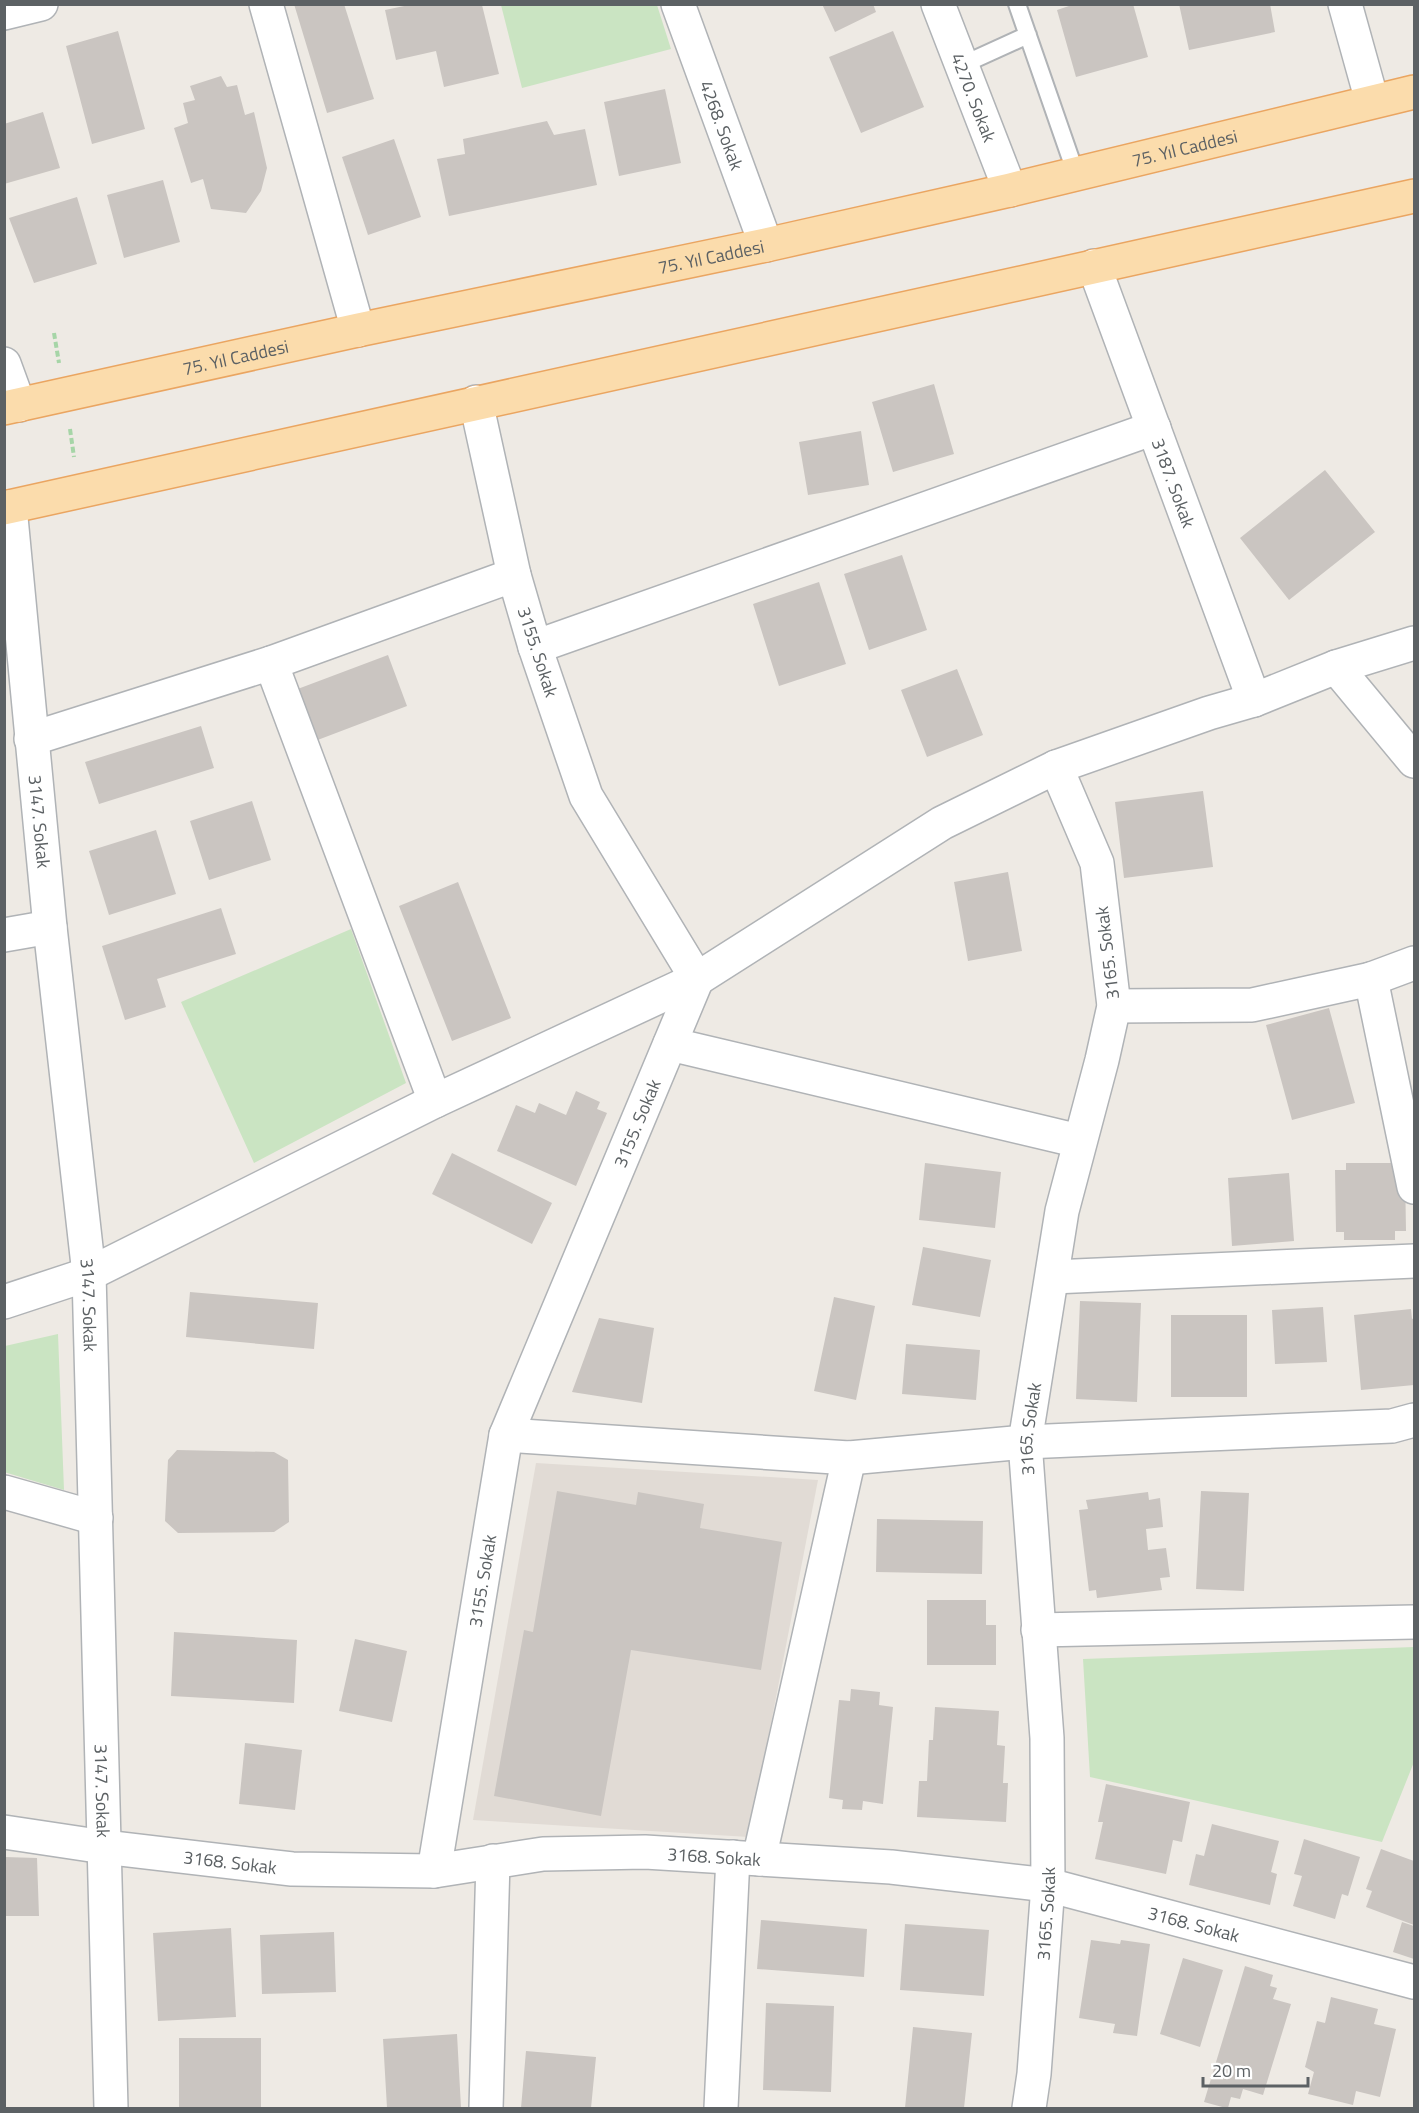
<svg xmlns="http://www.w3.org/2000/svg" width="1419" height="2113" viewBox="0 0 1419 2113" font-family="'Titillium Web',sans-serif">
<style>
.education{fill:#e1dbd5}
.green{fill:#cae4c2}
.building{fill:#cac5c1}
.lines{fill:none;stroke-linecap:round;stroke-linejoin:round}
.lane-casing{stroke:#b0b3b6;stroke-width:20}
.street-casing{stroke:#b0b3b6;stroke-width:36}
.primary-casing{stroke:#eaa561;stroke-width:36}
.path{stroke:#a6d5a7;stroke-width:4;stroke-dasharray:6 3;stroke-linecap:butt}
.lane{stroke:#fff;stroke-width:16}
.street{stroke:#fff;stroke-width:33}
.primary{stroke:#fbdcac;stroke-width:33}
.labels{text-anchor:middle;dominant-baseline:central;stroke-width:4.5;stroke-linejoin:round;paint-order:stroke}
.street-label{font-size:18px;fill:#5c6164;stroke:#fff}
</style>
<rect width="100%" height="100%" fill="#eeeae4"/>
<path class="education" d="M536,1463l282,17 -69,357 -276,-17z"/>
<path class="green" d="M501,5h156l14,44 -149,39z
M351,929l55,154 -152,80 -73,-161z
M58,1334l6,156 -60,-18 1,-126z
M1414,1647v115l-32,80 -292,-65 -7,-118z"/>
<path class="building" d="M294,4h50l30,95 -47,14z
M822,4h51l3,8 -41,20z
M1075,4h58l15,53 -72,20 -19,-67z
M1179,4h91l5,28 -86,18z
M409,5h73l17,69 -55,13 -8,-36 -40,9 -11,-50z
M118,31l27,98 -53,15 -26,-98z
M893,31l31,76 -63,26 -32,-76z
M221,76l6,11 10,-2 8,30 9,-3 13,56 -6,23 -15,22 -35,-4 -8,-30 -12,4 -17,-55 14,-5 -5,-20 12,-3 -5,-14z
M665,89l16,74 -62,13 -15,-74z
M43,112l17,56 -56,16v-60z
M547,121l7,14 31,-6 12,56 -148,31 -12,-57 28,-5 -2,-15z
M394,139l27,78 -53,18 -26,-78z
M163,180l17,62 -56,16 -17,-63z
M77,197l20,67 -63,19 -25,-65z
M934,384l20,70 -61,18 -21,-70z
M861,431l8,54 -61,10 -9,-53z
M1325,470l50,62 -86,68 -49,-62z
M902,555l25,75 -58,20 -25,-76z
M819,582l27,82 -67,22 -26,-82z
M388,655l19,51 -92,35 -20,-51z
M957,669l26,66 -56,22 -26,-67z
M201,726l13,42 -115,36 -14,-42z
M1203,791l10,76 -89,11 -9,-76z
M252,801l19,59 -62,20 -19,-59z
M156,830l20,64 -67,21 -20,-64z
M1008,872l14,79 -54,10 -14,-79z
M458,882l53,136 -59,23 -53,-135z
M221,908l15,46 -79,25 9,28 -41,13 -23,-74z
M1329,1008l26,95 -63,17 -26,-95z
M576,1091l24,11 -3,7 10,4 -31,73 -79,-35 19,-46 19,8 4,-10 27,12z
M452,1153l100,50 -20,41 -100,-50z
M925,1163l76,9 -6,56 -76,-8z
M1346,1163h47l1,8h11l1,60h-11v9h-51v-8h-8l-1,-62h11z
M1289,1173l5,68 -62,5 -4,-68z
M923,1247l68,13 -11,57 -68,-12z
M190,1292l128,11 -4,46 -128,-12z
M834,1297l41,9 -19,94 -42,-9z
M1080,1301l61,2 -4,99 -61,-3z
M1323,1307l4,55 -52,2 -3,-54z
M1411,1309l1,10 2,-1v67l-53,5 -7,-75z
M1171,1315h76v82h-76z
M599,1318l55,10 -12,75 -70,-11z
M906,1344l74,6 -4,50 -74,-6z
M177,1450l97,2 14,8 1,62 -15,10 -96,1 -13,-12 3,-61z
M557,1491l79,14 2,-13 66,12 -4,24 82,14 -21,128 -130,-20 -30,166 -107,-20 30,-166 9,2z
M1201,1491l48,2 -5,98 -48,-2z
M1148,1492l1,8 11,-2 3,29 -17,2 2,21 18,-2 4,29 -10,1 2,12 -65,8 -1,-8 -7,1 -10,-81 9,-1 -2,-9z
M877,1519l106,2 -1,53 -106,-2z
M927,1600h59v25h10v40h-69z
M174,1632l123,8 -3,63 -123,-7z
M355,1639l52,12 -15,71 -53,-11z
M851,1689l29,3 -1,13 14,2 -10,97 -20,-3 -1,9 -20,-1 1,-9 -14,-2 10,-98 11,1z
M935,1707l64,4 -2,34 8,1 -2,37h5l-2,39 -89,-5 2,-36h8l2,-41h4z
M245,1743l57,7 -7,60 -56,-6z
M1106,1784l84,18 -8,40 -9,-2 -7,34 -71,-15 8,-37h-5z
M1212,1824l67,17 -8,31 6,2 -7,31 -81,-20 7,-31 8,2z
M1304,1839l56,18 -12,39 -6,-2 -7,25 -42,-13 9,-30 -8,-2z
M1381,1849l33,12v64l-48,-18 6,-16 -6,-2z
M4,1857l33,1 2,58h-35z
M761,1920l106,9 -3,48 -107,-8z
M1402,1922l12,4v33l-21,-7z
M905,1924l84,6 -5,66 -84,-6z
M231,1928l5,89 -78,4 -5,-88z
M334,1932l2,60 -74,2 -2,-59z
M1091,1940l29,4 1,-4 29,4 -13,92 -24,-3 2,-9 -36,-6z
M1183,1958l40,12 -23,77 -40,-13z
M1245,1966l28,9 -3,11 7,2 -4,11 18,5 -28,91 -20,-6 -3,10 -9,-2 -3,11h-2l-22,-6z
M1331,1997l47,12 -4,15 22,5 -16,68 -24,-6 -3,14 -45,-11 6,-22 -9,-5 12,-46 8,2z
M766,2003l68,3 -3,86 -68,-2z
M913,2027l59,6 -8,75h-59z
M457,2034l4,74h-74l-4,-69z
M179,2038h82v70h-82z
M526,2051l70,6 -5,51h-70z"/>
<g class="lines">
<defs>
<path id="lane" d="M1017,4l59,170
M962,65l66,-30"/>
<g id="street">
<path d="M266,4l92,326"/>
<path id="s1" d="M678,4l88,241"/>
<path id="s2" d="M938,4l72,186"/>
<path d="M1345,4l27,97"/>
<path d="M4,13l37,-9"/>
<path id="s3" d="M1094,266l160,434"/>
<path d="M4,364l15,41"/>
<path id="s4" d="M10,507l40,420 39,347 22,834"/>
<path d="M535,647l619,-219"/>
<path d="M271,663l164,438"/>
<path d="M1336,667l78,94"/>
<path d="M31,739l240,-76 243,-88"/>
<path d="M4,935l46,-8"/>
<path d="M1371,979l43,208"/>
<path d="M1114,1006l138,-1 119,-26 43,-16"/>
<path d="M670,1044l409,97"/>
<path d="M1053,1277l361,-16"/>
<path d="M4,1302l85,-28 346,-173 262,-122 245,-156 114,-56 153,-54 45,-13 82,-33 78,-24"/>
<path d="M506,1435l343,23 176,-16 367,-16 22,-6"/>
<path d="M4,1492l92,26"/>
<path d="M1038,1630l376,-8"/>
<path id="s5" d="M4,1832l100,15 188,22 142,2 109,-17 102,-2 246,15 157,18 366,97"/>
<path d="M759,1859l90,-401"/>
<path id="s6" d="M434,1871l72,-436 191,-456 -111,-183 -51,-149 -21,-72 -38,-173"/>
<path d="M486,2108l7,-247"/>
<path d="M721,2108l12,-251"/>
<path id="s7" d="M1029,2108l5,-34 14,-189 -1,-147 -22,-296 37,-231 40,-151 12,-54 -17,-143 -41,-96"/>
</g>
<g id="primary">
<path id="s8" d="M4,408l354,-78 408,-85 244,-55 404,-98"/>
<path d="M4,508l1410,-312"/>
</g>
</defs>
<use href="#lane" class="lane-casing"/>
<use href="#street" class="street-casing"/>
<use href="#primary" class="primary-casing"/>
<path class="path" d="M54,333l5,30
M70,429l4,28"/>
<use href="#lane" class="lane"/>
<use href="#street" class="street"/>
<use href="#primary" class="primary"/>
</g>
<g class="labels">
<g class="street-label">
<text stroke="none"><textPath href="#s2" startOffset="100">4270. Sokak</textPath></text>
<text stroke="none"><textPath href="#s1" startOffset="129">4268. Sokak</textPath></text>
<text stroke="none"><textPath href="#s8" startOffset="1209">75. Yıl Caddesi</textPath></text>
<text stroke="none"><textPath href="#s8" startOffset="723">75. Yıl Caddesi</textPath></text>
<text stroke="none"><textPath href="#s8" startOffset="237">75. Yıl Caddesi</textPath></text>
<text stroke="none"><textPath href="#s3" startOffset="231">3187. Sokak</textPath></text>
<text transform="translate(538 652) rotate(72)">3155. Sokak</text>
<text stroke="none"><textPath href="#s4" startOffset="316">3147. Sokak</textPath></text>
<text transform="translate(1107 953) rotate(-97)">3165. Sokak</text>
<text stroke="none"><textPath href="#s6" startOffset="780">3155. Sokak</textPath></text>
<text stroke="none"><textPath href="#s4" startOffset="802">3147. Sokak</textPath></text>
<text stroke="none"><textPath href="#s7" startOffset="681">3165. Sokak</textPath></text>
<text stroke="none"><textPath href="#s6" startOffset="294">3155. Sokak</textPath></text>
<text stroke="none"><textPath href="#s4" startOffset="1288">3147. Sokak</textPath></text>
<text stroke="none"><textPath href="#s5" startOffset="714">3168. Sokak</textPath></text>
<text stroke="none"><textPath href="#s5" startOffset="228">3168. Sokak</textPath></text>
<text stroke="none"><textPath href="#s7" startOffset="195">3165. Sokak</textPath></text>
<text stroke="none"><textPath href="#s5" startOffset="1200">3168. Sokak</textPath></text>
</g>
</g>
<rect width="1419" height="2113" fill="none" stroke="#5c6164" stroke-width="12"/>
<path d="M1203 2077v9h105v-9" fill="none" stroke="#5c6164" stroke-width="3"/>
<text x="1212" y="2077" font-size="18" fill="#5c6164" stroke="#ffffff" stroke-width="4.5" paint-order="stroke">20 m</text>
</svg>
